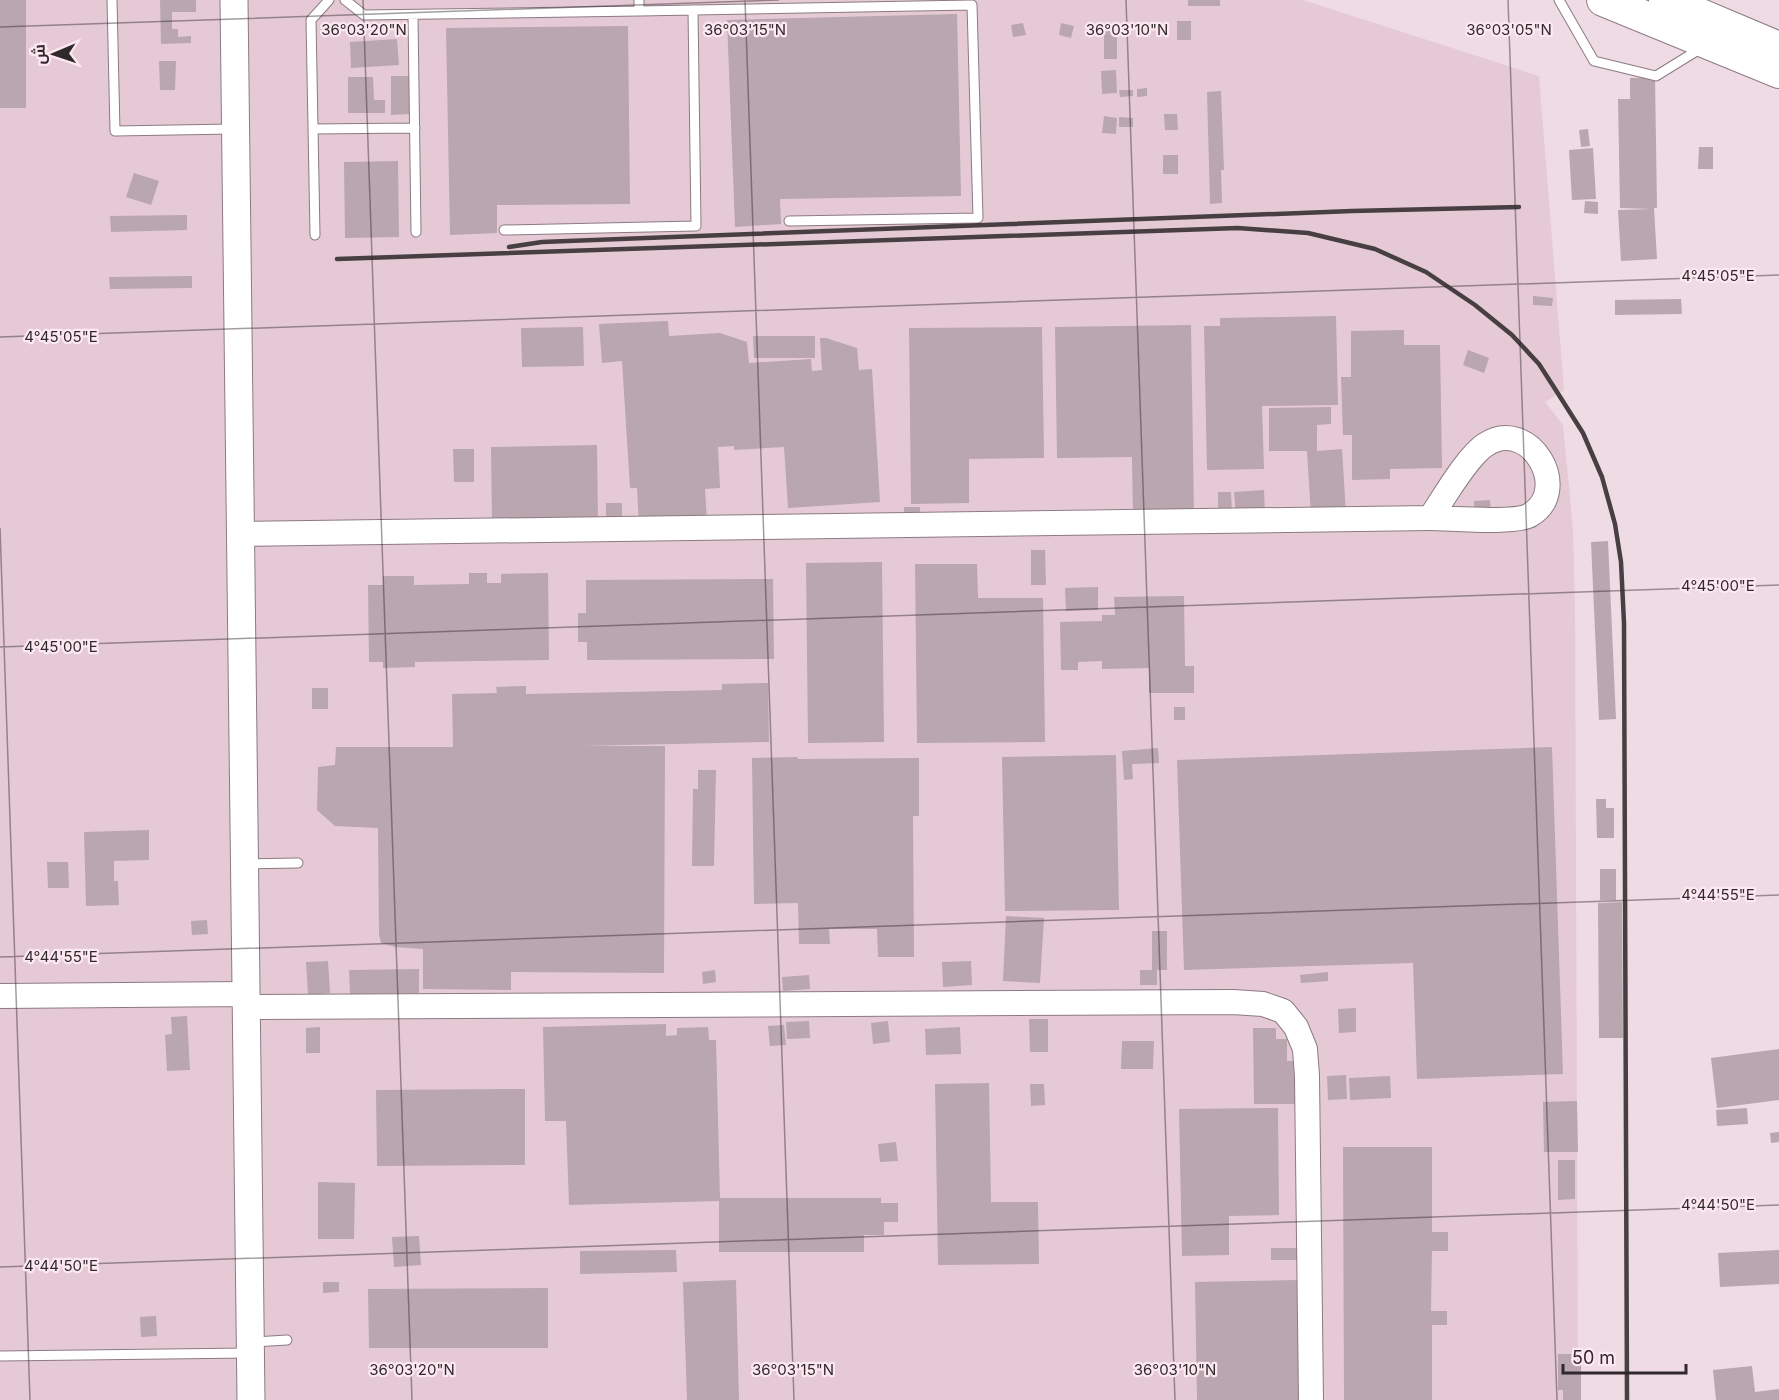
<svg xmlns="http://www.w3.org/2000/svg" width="1779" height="1400" viewBox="0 0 1779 1400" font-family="Inter,Cairo,sans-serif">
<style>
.built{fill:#e5cad5}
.building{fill:#b9a6ae}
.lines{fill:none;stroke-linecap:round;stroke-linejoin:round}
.service-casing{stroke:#8c7a82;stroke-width:11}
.tertiary-casing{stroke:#8c7a82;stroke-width:26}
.secondary-casing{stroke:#8c7a82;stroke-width:29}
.trunk-casing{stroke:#8c7a82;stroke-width:34}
.service{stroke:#fff;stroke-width:9}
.tertiary{stroke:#fff;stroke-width:24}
.secondary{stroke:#fff;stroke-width:27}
.trunk{stroke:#fff;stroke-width:32}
.rail{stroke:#473f42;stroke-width:4.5}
.ticks{fill:none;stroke:#30292c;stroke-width:1.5;stroke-opacity:0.45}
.ticks-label{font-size:15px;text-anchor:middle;fill:#30292c;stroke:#fde8f1;stroke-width:4.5;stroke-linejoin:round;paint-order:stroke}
</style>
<rect width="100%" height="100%" fill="#efdbe3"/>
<path class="built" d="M0,0h1303l236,76 25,314 -19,12 18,23 10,104 2,78 3,793h-1578z"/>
<path class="building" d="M0,0h26v108h-26z
M160,0h36v12h-24v17h6v8l13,-1v7l-30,1z
M1188,0h32v6h-32z
M957,14l4,182 -181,3 1,25 -46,3 -8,-207z
M1177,21h14v19h-14z
M1023,23l3,12 -13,2 -2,-12z
M1061,23l13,3 -3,12 -12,-3z
M628,26l2,178 -133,1v28l-47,2 -4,-207z
M1104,31h13v28h-13z
M397,39l2,26 -48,3 -1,-26z
M159,61h17l-1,29h-15z
M1116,70l1,23 -15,1 -1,-23z
M391,76h18v38l-18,1z
M348,77h25l1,23h11v13h-37z
M1655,77l2,131h-3l3,51 -36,2 -3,-51 33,-1 -31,-1 -2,-109h12v-21z
M1147,88v8l-10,1v-8z
M1119,90h14v6l-13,1z
M1221,91l3,79h-3l1,33 -12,1 -3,-112z
M1164,114h13l1,16h-13z
M1104,116l13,2 -1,16 -14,-1z
M1119,117l14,1v9h-14z
M1588,129l2,17 -9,1 -2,-17z
M1699,147h14v22h-15z
M1593,148l3,51 -24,1 -3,-50z
M1163,155h15v19h-15z
M398,161l1,76 -54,1 -1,-76z
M134,173l25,8 -8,24 -25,-8z
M1585,201l13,1v12l-14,-1z
M187,215v15l-76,2 -1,-16z
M192,276v12l-82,1 -1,-12z
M1533,296l20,2 -1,8 -19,-1z
M1681,299l1,15 -67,1v-15z
M1336,316l2,89 -76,1 2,63 -57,1 -3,-144h16v-8z
M668,321l1,15 51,-3 27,9 2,21 62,-4 1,12 10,-1 -2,-32h6l31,10 2,22 13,-1 8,133 -92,6 -4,-61 -50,3v-4l-16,1 2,41 -15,1 2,32 -68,4 -2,-37h-7l-8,-127 -20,2 -3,-39z
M1191,325l3,192 -61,1 -1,-61 -75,1 -2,-131z
M583,327l1,39 -62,1 -1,-39z
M1042,327l2,131 -75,1v44l-58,1 -2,-176z
M1404,330v15h36l2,123 -52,1v10l-38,1v-45h-9l-2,-58h10v-46z
M753,336h62v22h-61z
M1468,350l21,8 -5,15 -21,-8z
M1331,407v17l-14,1v26l25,-2 4,65 -35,2 -4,-65h-38v-43z
M597,445l1,77 -106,1 -1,-76z
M453,449h21v33h-20z
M1264,490l1,24 -29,2 -2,-24z
M1218,492h13l1,22h-14z
M1490,500l1,16 -16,1 -1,-16z
M606,503h16v23h-16z
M904,507h16v16h-16z
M1608,541l8,178 -17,1 -8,-178z
M1031,550h14l1,35h-15z
M882,562l2,180 -76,1 -2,-180z
M915,564h62l1,34h65l2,144 -128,1z
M469,573h18v10h14v-9l47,-1 1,87 -134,2v5l-32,1v-6h-14l-1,-77h15v-9h31v9l55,-1z
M773,579l1,80 -187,1v-18h-9v-29h8v-33z
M1098,587v23l-32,1 -1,-23z
M1184,596l1,70h9v27h-45v-25l-47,1v-8l-24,1v8h-17l-1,-48 42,-1v-6h13l-1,-18z
M768,683l1,59 -186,4h82l-1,227 -153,-1v18l-88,-1v-40l-28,-2 -14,-4 -2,-9 -1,-106 -43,-2 -18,-16 1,-43 17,-2 1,-18h117l-1,-53 45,-1 -1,-6 30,-1v8l196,-4v-6z
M312,688h16v21h-16z
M1174,707h11v13h-11z
M1552,747l11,327 -146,5 -4,-116 -229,7 -7,-210z
M1158,748l1,15 -27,1 1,15 -9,1 -2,-29z
M1116,755l3,155 -114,1 -3,-154z
M797,757l1,2 121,-1v58h-6l1,141h-36l-1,-28h-48l1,15h-31l-1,-41 -44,1 -2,-146z
M698,770h18l-2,96h-22l1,-77h5z
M1596,799h10v9h8v30h-17z
M149,830v30l-35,1v20h4l1,24 -33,1 -2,-74z
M47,862h21l1,26h-21z
M1600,869h16v31h-16z
M1622,902l1,136h-24l-1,-135z
M1006,916l38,2 -4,65 -37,-2z
M207,920l1,14 -16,1 -1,-14z
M1152,931h15v39h-10v15h-17v-15h12z
M328,961l2,32 -22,2 -2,-33z
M971,961l1,24 -29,2 -1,-25z
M419,969v24l-69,1 -1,-24z
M715,970l1,12 -13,2 -1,-12z
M1328,972v9l-27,2 -1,-8z
M809,975l1,14 -27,2 -1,-14z
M1356,1008v24l-17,1 -1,-24z
M187,1016l3,54 -23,1 -2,-36 7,-1 -1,-17z
M1029,1019h19v33h-18z
M809,1021l1,17 -23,1 -1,-17z
M888,1021l2,21 -17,2 -2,-21z
M666,1024v12l11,-1v-7l31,-1 1,13h7l4,158h161v5h17v19h-14v13h-20v17h-145v-51l-150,4 -3,-84h-21l-2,-94z
M784,1025l2,20 -16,1 -2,-20z
M320,1027v26h-14v-25z
M960,1027l1,27 -35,1 -1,-26z
M1253,1028h23v11h11v22h12v43h-45z
M1122,1041h32l-1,28h-32z
M1779,1049v51l-62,8 -6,-50z
M1346,1075l1,24 -19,1 -1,-24z
M1390,1076l1,22 -41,2 -1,-22z
M989,1083l2,119h47l1,62 -101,1 -3,-181z
M1030,1084h14l1,21 -14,1z
M525,1089v76l-148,1 -1,-76z
M1577,1101l1,51h-34l-1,-50z
M1278,1108l1,107 -50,1v39l-47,1 -3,-147z
M1747,1108l1,16 -31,2 -1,-16z
M1779,1132v10l-8,1 -1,-10z
M896,1142l2,19 -18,1 -2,-18z
M1343,1147h89v85h16v19h-16l-1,60h16v14h-15v75h-88z
M1558,1160h17v39l-17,1z
M318,1182l37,1 -1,56h-36z
M419,1236l2,29 -27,2 -2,-30z
M1271,1248h29l1,12h-30z
M676,1250l1,22 -97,2v-23z
M1779,1250v34l-59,3 -2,-34z
M736,1280l3,120h-52l-4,-118z
M1298,1280l3,120h-104l-2,-118z
M323,1282h16v10l-16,1z
M548,1288v60h-179l-1,-59z
M156,1316l1,20 -16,1 -1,-20z
M1558,1354h23v46h-18v-10h-5z
M1752,1366l3,26 24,-3v11h-63l-3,-30z"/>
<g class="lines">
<defs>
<path id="service" d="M112,0l3,131 118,-2
M345,0l19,15 275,-4
M639,0v11l333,-6 6,213 -189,3
M1559,0l35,61 62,15 47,-29
M413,15l3,217
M313,129l102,-1
M504,230l192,-4 -3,-216
M315,235l-4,-215 18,-20
M246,864l52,-1
M253,1342l34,-2
M0,1356l248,-3"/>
<path id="tertiary" d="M240,534l1190,-16c20,0 86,6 100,-3 43,-25 -1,-100 -45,-70 -18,12 -42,54 -55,73
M0,996l246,-2
M246,1007l987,-5 30,2 20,7 13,16 9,22 2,27 4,324"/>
<path id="secondary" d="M234,0l17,1400"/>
<path id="trunk" d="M1603,0l176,72
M1665,0l114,48"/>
</defs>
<use href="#service" class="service-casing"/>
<use href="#tertiary" class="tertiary-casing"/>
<use href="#secondary" class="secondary-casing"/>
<use href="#trunk" class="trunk-casing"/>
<use href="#service" class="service"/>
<use href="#tertiary" class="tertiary"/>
<use href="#secondary" class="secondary"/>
<use href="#trunk" class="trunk"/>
<path class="rail" d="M509,247l33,-5 810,-31 167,-4
M337,259l901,-31 70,5 67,16 51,23 49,33 37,30 27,29 18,28 26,41 19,44 13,47 6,38 3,61 3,777"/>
</g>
<path class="ticks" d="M363,0l49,1400M745,0l49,1400M1126,0l49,1400M1508,0l49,1400M0,27l779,-27M0,337l1779,-62M0,528l30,872M0,647l1779,-62M0,957l1779,-62M0,1267l1779,-62"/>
<g class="ticks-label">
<text x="364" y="35">36°03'20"N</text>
<text x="745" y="35">36°03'15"N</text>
<text x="1127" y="35">36°03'10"N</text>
<text x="1509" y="35">36°03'05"N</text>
<text x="1718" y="281">4°45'05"E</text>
<text x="61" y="342">4°45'05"E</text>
<text x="1718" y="591">4°45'00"E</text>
<text x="61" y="652">4°45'00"E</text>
<text x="1718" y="900">4°44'55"E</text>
<text x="61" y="962">4°44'55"E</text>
<text x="1718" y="1210">4°44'50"E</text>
<text x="61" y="1271">4°44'50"E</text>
<text x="412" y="1375">36°03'20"N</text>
<text x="793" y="1375">36°03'15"N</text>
<text x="1175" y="1375">36°03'10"N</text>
</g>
<g transform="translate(54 54) rotate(268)" stroke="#fde8f1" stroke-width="4.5" paint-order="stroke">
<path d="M0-4.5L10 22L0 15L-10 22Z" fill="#30292c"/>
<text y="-9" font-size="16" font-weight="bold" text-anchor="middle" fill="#30292c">ش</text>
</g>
<path d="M1563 1364v9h123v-9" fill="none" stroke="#30292c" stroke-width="3"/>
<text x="1572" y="1364" font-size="18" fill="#30292c" stroke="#fde8f1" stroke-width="4.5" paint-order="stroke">50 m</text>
</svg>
